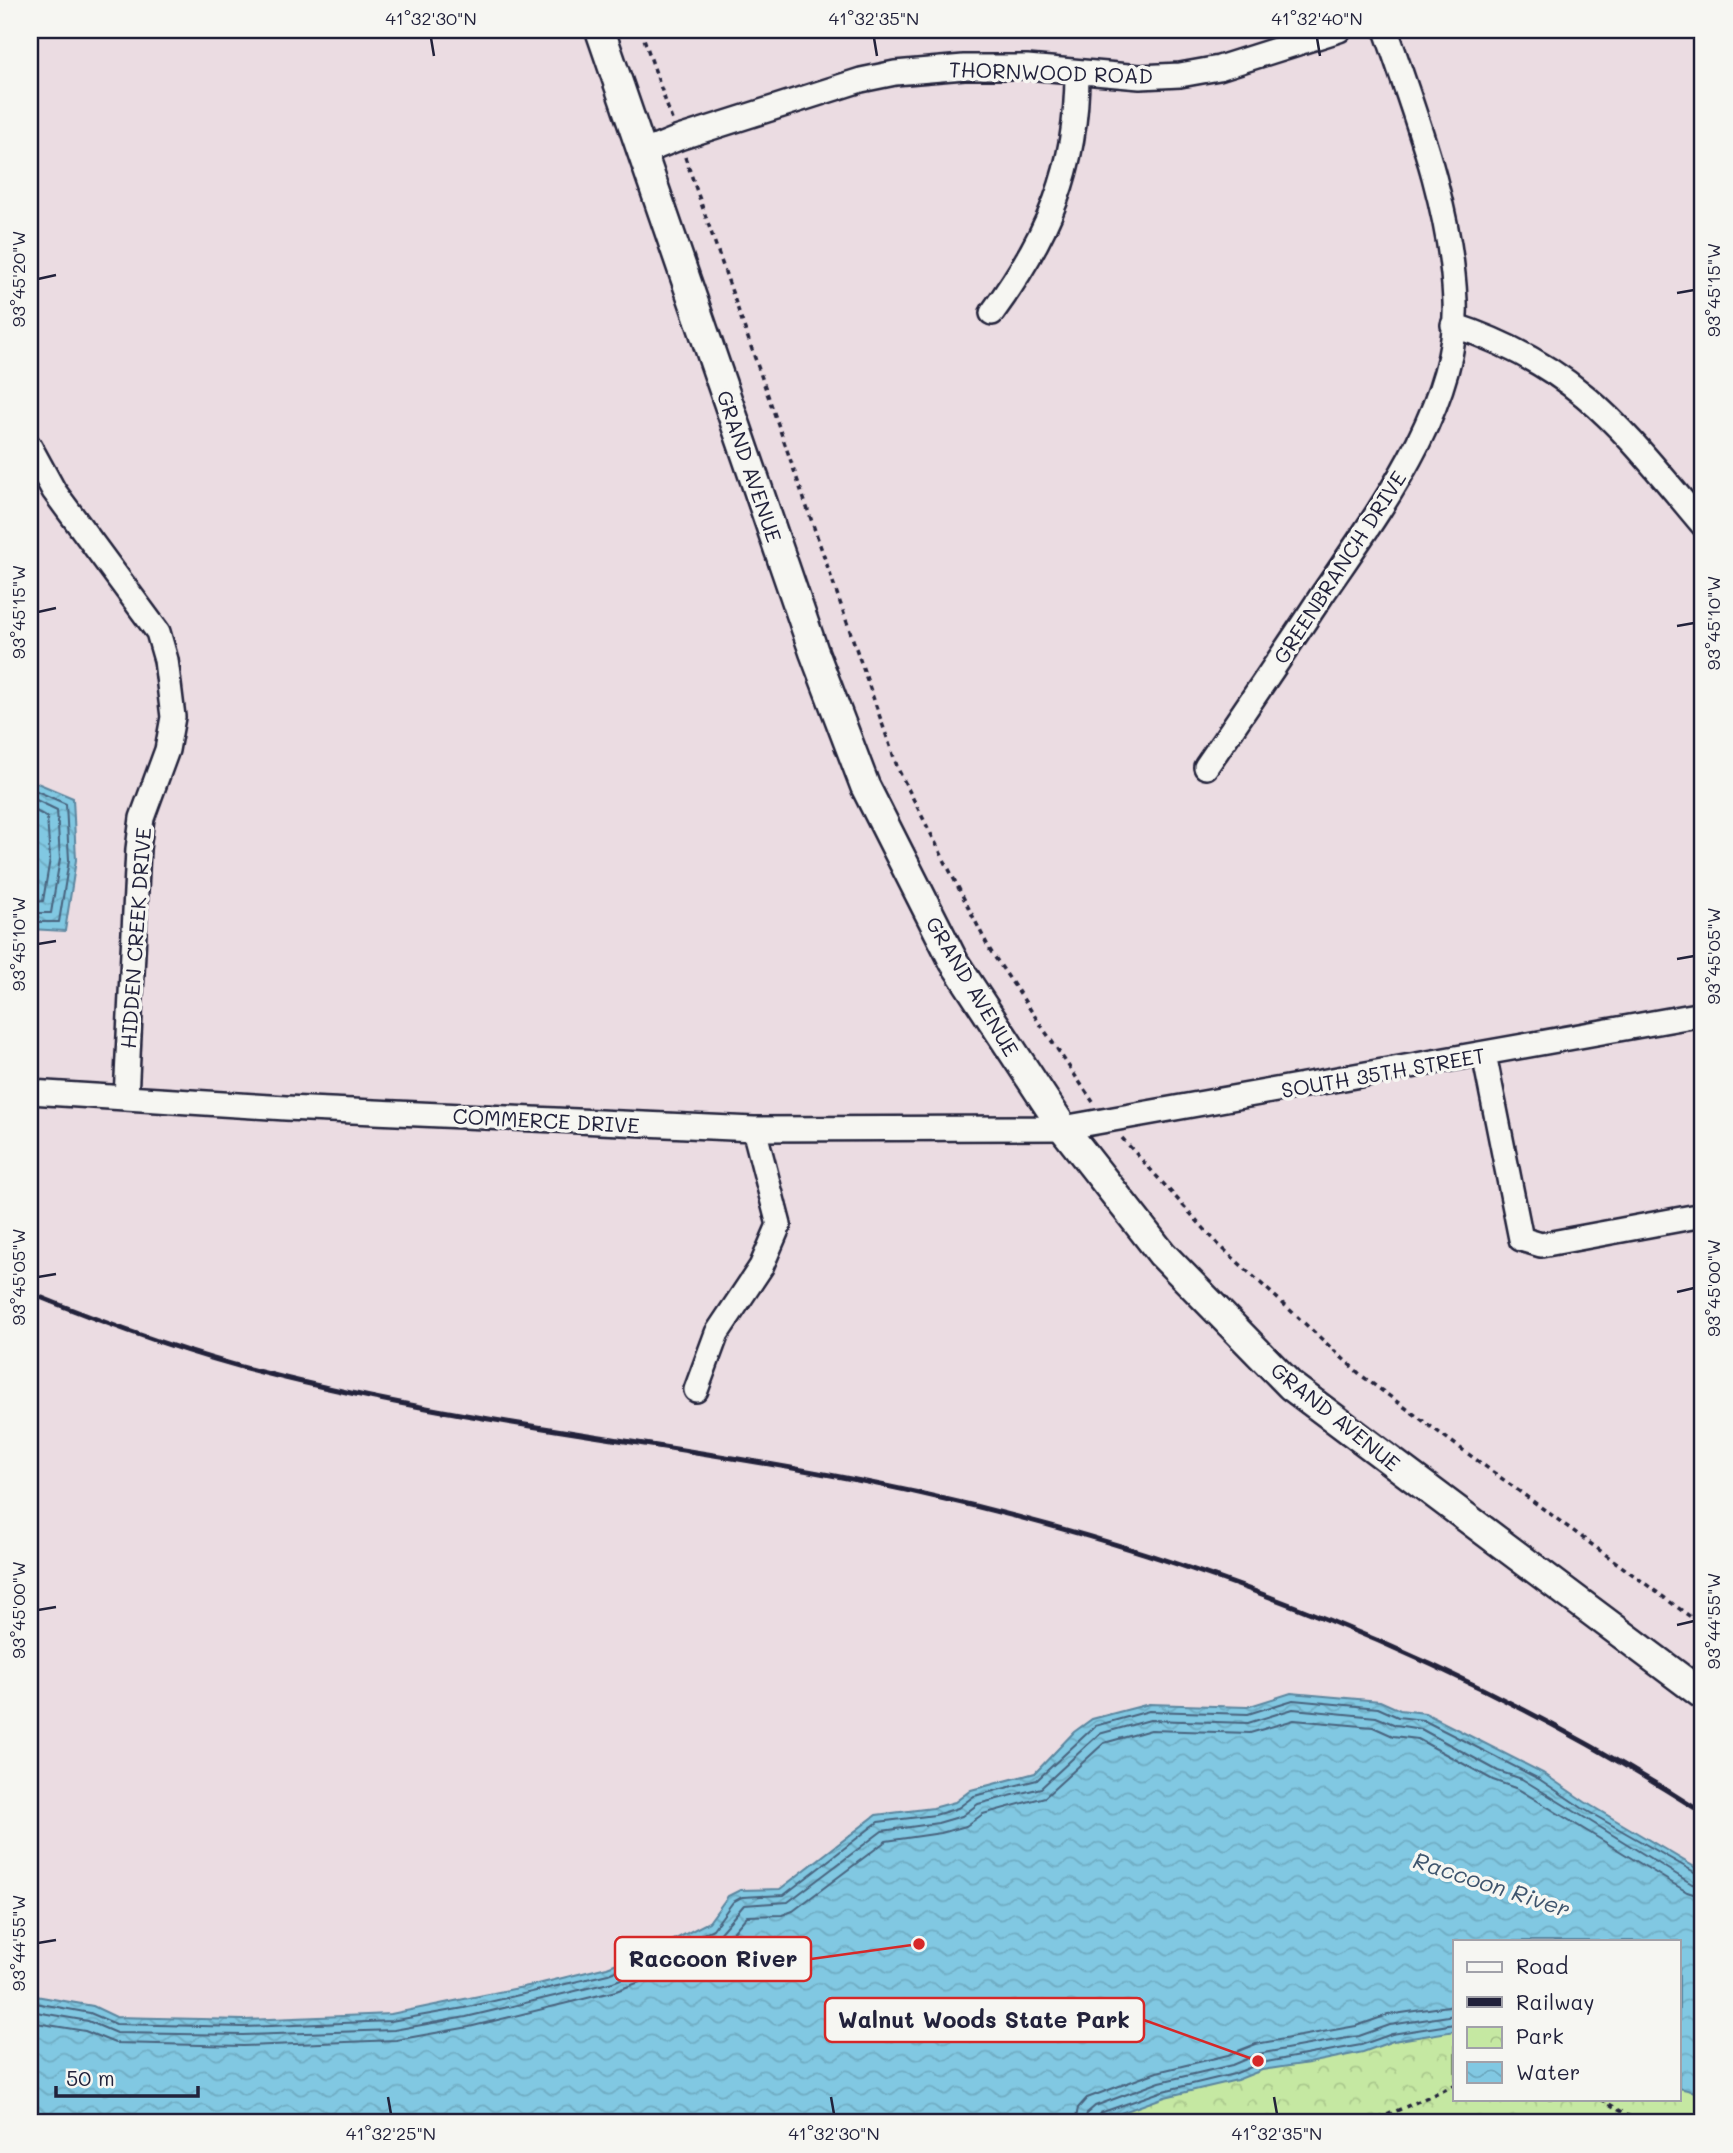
<svg xmlns="http://www.w3.org/2000/svg" width="1733" height="2153" viewBox="0 0 1733 2153" font-family="Mali,sans-serif">
<style>
.park{fill:url(#park-crowns);stroke:#74856e;stroke-width:2}
.water{fill:url(#water-waves);stroke:#5b869f;stroke-width:2}
.lines{fill:none;stroke-linecap:round;stroke-linejoin:round}
.shore{stroke:#48647e;stroke-width:2}
.minor-casing{stroke:#22223b;stroke-width:28}
.major-casing{stroke:#22223b;stroke-width:33}
.path{stroke:#22223b;stroke-width:3.5;stroke-dasharray:5 5;stroke-linecap:butt}
.minor{stroke:#f6f6f2;stroke-width:23}
.major{stroke:#f6f6f2;stroke-width:28}
.rail{stroke:#22223b;stroke-width:5}
.ticks{fill:none;stroke:#22223b;stroke-width:2.5}
.labels{text-anchor:middle;dominant-baseline:central;stroke-width:7;stroke-linejoin:round;paint-order:stroke}
.street-label{font-size:21px;fill:#22223b;stroke:#f6f6f2}
.water-label{font-size:23px;font-style:italic;fill:#3e546d;stroke:#f6f6f2}
.leader{fill:none;stroke:#d62828;stroke-width:2.5}
.callout-dot{fill:#d62828;stroke:#f6f6f2;stroke-width:2.5}
.callout{fill:#f6f6f2;stroke:#d62828;stroke-width:2.5}
.callout-label{font-size:23px;text-anchor:middle;font-weight:bold;fill:#22223b}
.neatline{fill:none;stroke:#22223b;stroke-width:2.5}
.ticks-label{font-size:18px;text-anchor:middle;fill:#22223b}
</style>
<defs>
<pattern id="park-crowns" width="20" height="18" patternUnits="userSpaceOnUse" patternTransform="scale(1.75)"><rect width="20" height="18" fill="#c5e8a2"/><path d="M2 6a3 3 0 1 1 6 0M12 15a3 3 0 1 1 6 0" fill="none" stroke="#a9c78c"/></pattern>
<pattern id="water-waves" width="16" height="10" patternUnits="userSpaceOnUse" patternTransform="scale(1.75)"><rect width="16" height="10" fill="#81c8e2"/><path d="M0 5q4-4 8 0t8 0" fill="none" stroke="#6facc3"/></pattern>
</defs>
<rect width="100%" height="100%" fill="#ebdce2"/>
<filter id="ink" filterUnits="userSpaceOnUse"><feTurbulence type="fractalNoise" baseFrequency=".0143" numOctaves="2"/><feDisplacementMap in="SourceGraphic" scale="14" xChannelSelector="R" yChannelSelector="G"/><feConvolveMatrix kernelMatrix="1 2 1 2 8 2 1 2 1" color-interpolation-filters="sRGB"/></filter>
<g filter="url(#ink)">
<path class="park" d="M1455,1941v158h224v-95l24,20v99h-792z"/>
<path class="water" d="M30,780l43,18 3,62 -11,71 -35,-2z
M1291,1693l89,8 20,9 25,3 118,60 42,29 118,70v222l-24,-6v-147h-224v90l-62,10 -30,11 -54,11 -47,7 -25,10 -72,17 -72,26h-1063v-128l63,11 23,11 127,3 148,-6 147,-30 69,-17 61,-24 41,-21 19,-26 12,-6 40,-1 96,-74 57,-7 22,-6 16,-12 64,-17 39,-41 18,-13 57,-15 98,3z"/>
<g class="lines">
<path class="shore" d="M30,788l36,16 3,56 -10,62h-29
M30,797l27,13 3,49 -9,54h-21
M30,808l17,9 3,42 -7,42 -13,2
M30,2002l60,11 26,11 127,3 148,-6 73,-13 144,-34 63,-24 42,-21 20,-27 9,-5 42,-2 94,-73 57,-7 23,-7 16,-12 63,-16 58,-54 54,-15 99,3 45,-14 85,8 20,9 25,3 116,59 43,29 121,69
M30,2011l58,10 28,12 127,2 151,-5 72,-13 147,-35 62,-24 42,-22 27,-31 44,-3 94,-71 56,-8 24,-7 16,-12 63,-16 58,-54 51,-14 98,3 45,-14 83,8 20,8 25,4 77,42 24,8 170,105 11,2
M30,2022l55,9 30,12 128,3 153,-6 73,-13 147,-36 63,-24 43,-22 25,-29 35,-1 11,-4 93,-70 55,-8 25,-7 17,-12 62,-17 59,-54 47,-13 99,3 44,-13 79,7 20,9 25,3 75,41 25,9 169,103 16,5
M1075,2123l3,-15 9,-10 70,-26 71,-17 28,-11 100,-18 32,-11 67,-10
M1085,2123l2,-10 8,-7 65,-24 72,-17 26,-11 101,-18 31,-11 65,-10
M1094,2123l6,-10 63,-22 71,-17 27,-11 100,-18 31,-11 63,-10"/>
<defs>
<path id="minor" d="M642,153l37,-15 182,-58 34,-7 69,-6h63l113,10 40,-2 39,-7 120,-38
M992,313c56,-77 85,-143 85,-240
M1453,325c125,41 169,104 250,200
M30,447l24,44 104,141 8,28 7,57 -6,33 -25,68 -4,31 -12,249
M1206,767c39,-57 78,-114 116,-172 55,-81 138,-191 133,-294 -4,-93 -39,-184 -69,-271
M1484,1054l37,185 20,6 162,-30
M30,1092l256,16 468,21 309,-1 640,-114
M696,1390l21,-57 44,-66 18,-42 -25,-96"/>
<path id="major" d="M600,30l214,622 51,134 89,176 109,166 99,126 129,132 412,309"/>
</defs>
<use href="#minor" class="minor-casing"/>
<use href="#major" class="major-casing"/>
<path class="path" d="M641,30l31,90
M685,157l213,612 92,181 103,152
M1122,1138l96,106 144,132 341,250
M1601,2099l39,24
M1369,2123l86,-38"/>
<use href="#minor" class="minor"/>
<use href="#major" class="major"/>
<path class="rail" d="M30,1293c76,31 154,60 235,80 215,55 437,72 654,120 276,61 545,167 784,320"/>
</g>
</g>
<path class="ticks" d="M431,38l3,18M874,38l3,18M1317,38l3,18M38,279l18,-4M1677,293l17,-3M38,612l18,-4M1677,626l17,-3M38,944l18,-3M1677,959l17,-3M38,1277l18,-3M1677,1292l17,-4M38,1610l18,-3M1677,1625l17,-4M38,1943l18,-3M388,2097l3,17M831,2097l3,17M1274,2097l3,17"/>
<g class="labels">
<g class="street-label">
<text transform="translate(1051 72) rotate(2)">THORNWOOD ROAD</text>
<text transform="translate(750 466) rotate(71)">GRAND AVENUE</text>
<text transform="translate(1339 567) rotate(-57)">GREENBRANCH DRIVE</text>
<text transform="translate(135 938) rotate(-86)">HIDDEN CREEK DRIVE</text>
<text transform="translate(973 986) rotate(59)">GRAND AVENUE</text>
<text transform="translate(1383 1072) rotate(-10)">SOUTH 35TH STREET</text>
<text transform="translate(546 1120) rotate(3)">COMMERCE DRIVE</text>
<text transform="translate(1336 1416) rotate(39)">GRAND AVENUE</text>
</g>
<g class="water-label">
<text transform="translate(1492 1884) rotate(18)">Raccoon River</text>
</g>
</g>
<path class="leader" d="M919 1944L811 1959M1258 2061L1144 2020"/>
<g class="callout-dot">
<circle cx="919" cy="1944" r="7"/>
<circle cx="1258" cy="2061" r="7"/>
</g>
<g class="callout">
<rect x="615" y="1937" width="196" height="44" rx="7"/>
<rect x="825" y="1998" width="319" height="44" rx="7"/>
</g>
<g class="callout-label">
<text x="713" y="1967">Raccoon River</text>
<text x="984" y="2028">Walnut Woods State Park</text>
</g>
<rect width="1733" height="2153" fill="none" stroke="#f6f6f2" stroke-width="77"/>
<rect x="1453" y="1940" width="228" height="161" fill="#f6f6f2" stroke="#a1a1a9" stroke-width="2"/>
<rect x="1467" y="1962" width="35" height="10" fill="#f6f6f2" stroke="#a1a1a9" stroke-width="2"/>
<text x="1516" y="1974" font-size="21" fill="#22223b">Road</text>
<rect x="1467" y="1997" width="35" height="10" fill="#22223b" stroke="#a1a1a9" stroke-width="2"/>
<text x="1516" y="2010" font-size="21" fill="#22223b">Railway</text>
<rect x="1467" y="2027" width="35" height="21" fill="url(#park-crowns)" stroke="#a1a1a9" stroke-width="2"/>
<text x="1516" y="2044" font-size="21" fill="#22223b">Park</text>
<rect x="1467" y="2062" width="35" height="21" fill="url(#water-waves)" stroke="#a1a1a9" stroke-width="2"/>
<text x="1516" y="2080" font-size="21" fill="#22223b">Water</text>
<path d="M56 2086v10h142v-10" fill="none" stroke="#22223b" stroke-width="3.5"/>
<text x="66" y="2086" font-size="21" fill="#22223b" stroke="#f6f6f2" stroke-width="5" paint-order="stroke">50 m</text>
<rect x="38" y="38" width="1656" height="2076" class="neatline"/>
<g class="ticks-label">
<text x="431" y="25">41°32'30"N</text>
<text x="874" y="25">41°32'35"N</text>
<text x="1317" y="25">41°32'40"N</text>
<text transform="translate(19 279) rotate(-90)" y="6">93°45'20"W</text>
<text transform="translate(1714 290) rotate(-90)" y="6">93°45'15"W</text>
<text transform="translate(19 612) rotate(-90)" y="6">93°45'15"W</text>
<text transform="translate(1714 623) rotate(-90)" y="6">93°45'10"W</text>
<text transform="translate(19 944) rotate(-90)" y="6">93°45'10"W</text>
<text transform="translate(1714 956) rotate(-90)" y="6">93°45'05"W</text>
<text transform="translate(19 1277) rotate(-90)" y="6">93°45'05"W</text>
<text transform="translate(1714 1288) rotate(-90)" y="6">93°45'00"W</text>
<text transform="translate(19 1610) rotate(-90)" y="6">93°45'00"W</text>
<text transform="translate(1714 1621) rotate(-90)" y="6">93°44'55"W</text>
<text transform="translate(19 1943) rotate(-90)" y="6">93°44'55"W</text>
<text x="391" y="2140">41°32'25"N</text>
<text x="834" y="2140">41°32'30"N</text>
<text x="1277" y="2140">41°32'35"N</text>
</g>
</svg>
